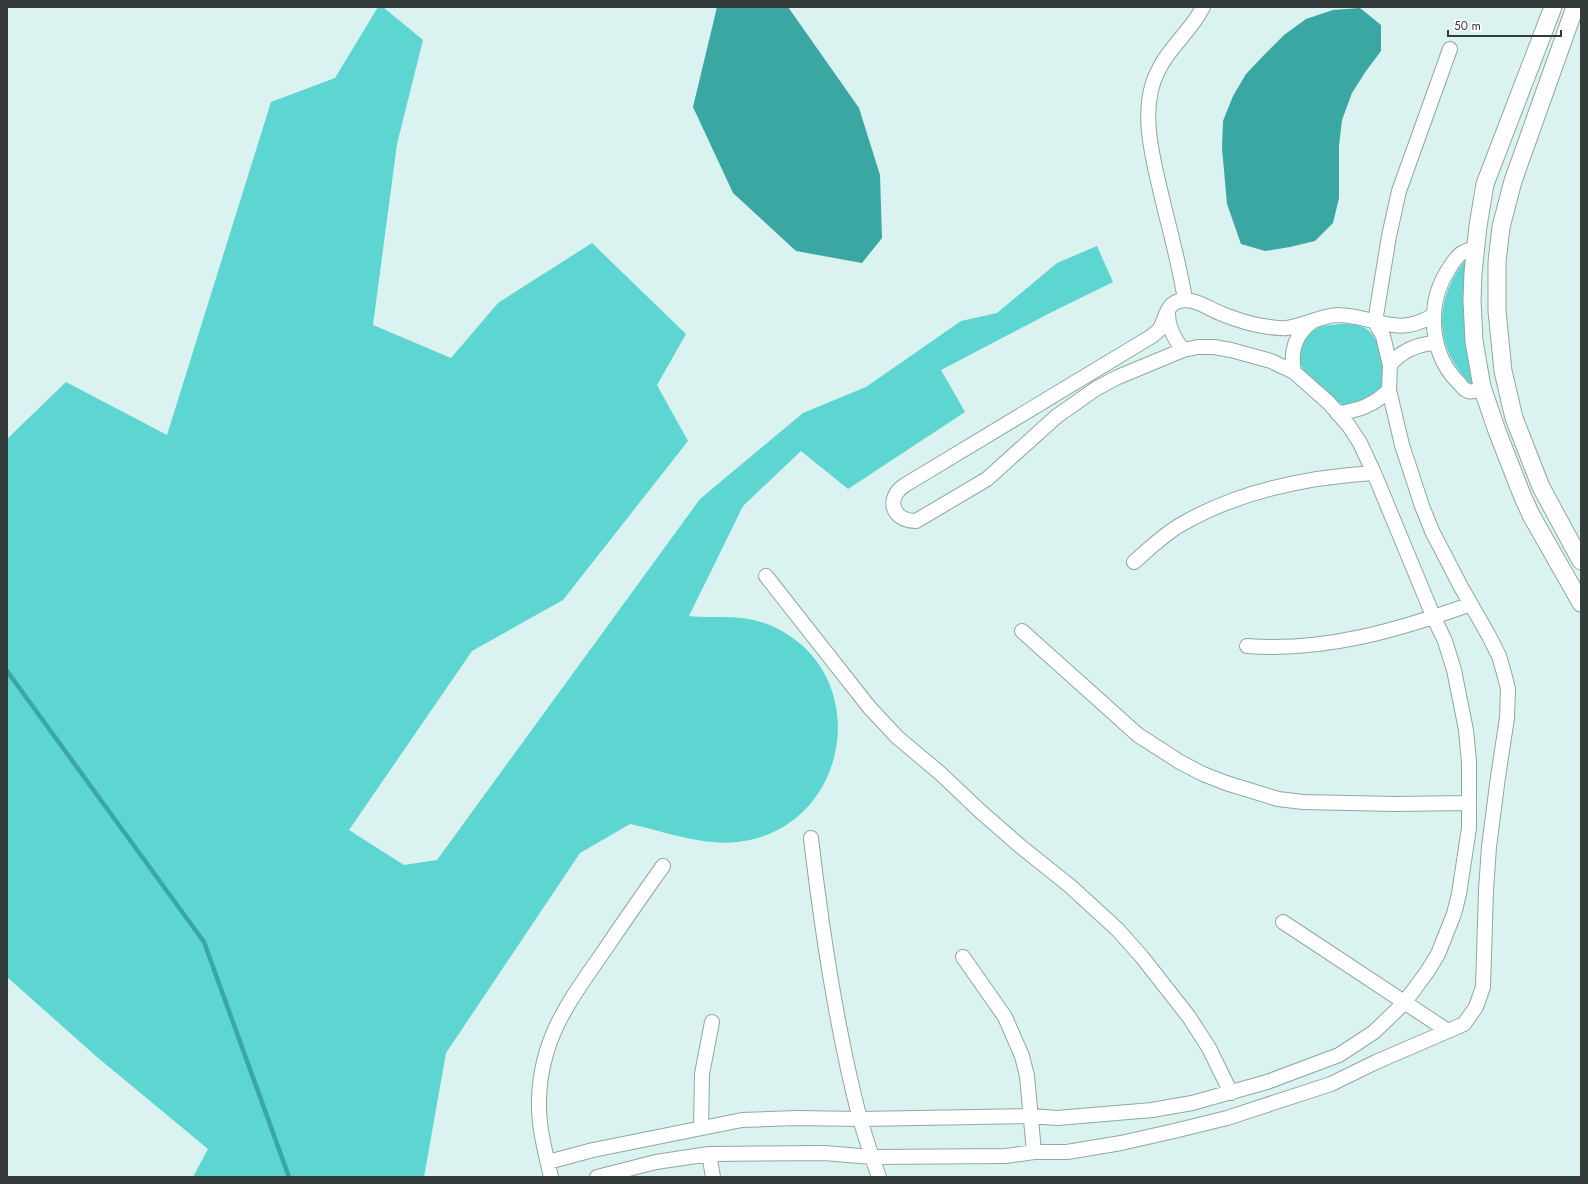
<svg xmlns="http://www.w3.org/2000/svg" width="1588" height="1184" viewBox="0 0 1588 1184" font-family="Jost,sans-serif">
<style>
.green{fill:#5dd6d1}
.water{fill:#3aa7a3}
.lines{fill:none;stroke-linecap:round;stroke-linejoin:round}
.stream{stroke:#3aa7a3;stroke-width:4.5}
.minor-casing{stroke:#90a7a5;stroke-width:16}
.tertiary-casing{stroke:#90a7a5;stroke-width:19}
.minor{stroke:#fff;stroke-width:14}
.tertiary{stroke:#fff;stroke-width:17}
</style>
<rect width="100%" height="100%" fill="#daf2f0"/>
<path class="green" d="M378,7h5l40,33 -26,104 -24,181 78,33 47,-55 94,-60 94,91 -29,51 31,56 -125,159 -91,51 -123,179 55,35 33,-5 263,-361 103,-86 63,-26 95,-66 36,-8 60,-50 40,-17 16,36 -61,30 -111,58 24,42 -117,77 -47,-38 -58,55 -54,110c31,3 53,-3 83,10 105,47 78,204 -35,216 -35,4 -74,-11 -107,-18l-50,29 -134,200 -22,124h-231l15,-28 -111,-92 -90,-80v-538l59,-57 101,53 104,-333 64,-24z
M1469,256l7,133c-43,-38 -45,-90 -7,-133z
M1341,324c8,0 16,0 24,4 15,8 21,39 18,55 -2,7 -15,18 -22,20 -6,1 -16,3 -21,0 -6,-3 -11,-10 -16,-15 -6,-5 -14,-10 -19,-16 -11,-12 -5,-34 9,-42 8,-5 18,-5 27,-6z"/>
<path class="water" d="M717,7h71l71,101 21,67 2,63 -20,25 -66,-12 -63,-58 -40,-86z
M1360,8l21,17v26l-15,20 -14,22 -10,27 -3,26v52l-6,25 -18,18 -25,6 -25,4 -24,-7 -14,-40 -5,-56 1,-27 10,-25 13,-22 19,-20 19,-19 22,-16 27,-9z"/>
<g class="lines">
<path class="stream" d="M7,671l197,271 85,235"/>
<defs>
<path id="minor" d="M1476,248c-15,3 -18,7 -26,19 -10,15 -16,32 -16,49 -1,25 7,50 25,67 4,5 8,10 15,8 3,0 6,-3 8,-4
M1185,300c-5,-33 -14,-65 -22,-98 -9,-40 -26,-93 -4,-133 11,-23 33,-39 44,-62
M1168,310c-1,16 6,28 15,40
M1390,365c12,-15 27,-21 46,-22
M1294,372c-4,-20 1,-38 18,-50
M1337,413c21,-2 37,-8 52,-23
M1134,562c15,-13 30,-28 48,-38 57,-33 126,-47 192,-51
M766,576l103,131 28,30 44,37 39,37 40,35 50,40 47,43 25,28 47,60 20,31 22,45
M1022,631l116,104 42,27 23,12 23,9 52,16 25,3 92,2 74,-1
M1247,646c77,6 152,-16 224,-42
M811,838c11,94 25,190 49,281 6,20 12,39 19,58
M1283,922l165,109
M963,957l42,60 17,39 5,20 7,76
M701,1128l1,-54 10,-52
M709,1154l4,23
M548,1162l45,-12 149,-30 54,-2 64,1 171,-3 26,2 95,-8 40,-7 75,-21 72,-27 35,-23 30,-29 23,-31 11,-18 16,-40 5,-20 10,-66v-66l-3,-32 -12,-60 -9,-29 -11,-23 -60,-145 -14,-30 -11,-17 -20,-23 -35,-31 -23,-11 -40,-11 -17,-3h-16l-15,3 -65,27 -21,11 -40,28 -70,63 -71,42c-24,0 -31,-23 -11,-36l247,-149c2,-2 5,-4 7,-6 7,-10 6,-25 20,-29 15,-4 30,8 43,13 13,5 27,10 41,12 7,1 17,3 24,2 16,-2 34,-12 50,-13 38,0 58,24 97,0
M551,1177c-6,-26 -13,-52 -12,-78 2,-62 31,-99 65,-148 19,-28 39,-57 59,-85
M597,1177l59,-15 53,-8 115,-1 48,4 134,-1 28,-4h33l54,-9 53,-12 53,-13 104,-34 45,-22 88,-38 12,-17 7,-20 3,-97 3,-43 9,-70 9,-59 1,-29 -4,-16 -5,-17 -10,-20 -28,-49 -29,-56 -10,-25 -20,-61 -13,-55 1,-25 -7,-29 -8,-14 14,-86 10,-45 51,-142"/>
<path id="tertiary" d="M1553,7l-68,177 -7,42 -5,47 -1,27 2,41 8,46 15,44 25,64 9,20 50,88
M1575,7l-62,174 -12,46 -4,35v49l6,60 11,47 27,69 40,74"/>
</defs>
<use href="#minor" class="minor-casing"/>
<use href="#tertiary" class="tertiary-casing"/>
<use href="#minor" class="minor"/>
<use href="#tertiary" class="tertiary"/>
</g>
<rect width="1588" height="1184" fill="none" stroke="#333c3b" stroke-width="16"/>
<path d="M1448 30v6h113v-6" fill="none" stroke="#333c3b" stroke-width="2"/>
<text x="1454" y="30" font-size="12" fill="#333c3b" stroke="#ffffff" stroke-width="3" paint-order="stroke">50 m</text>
</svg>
